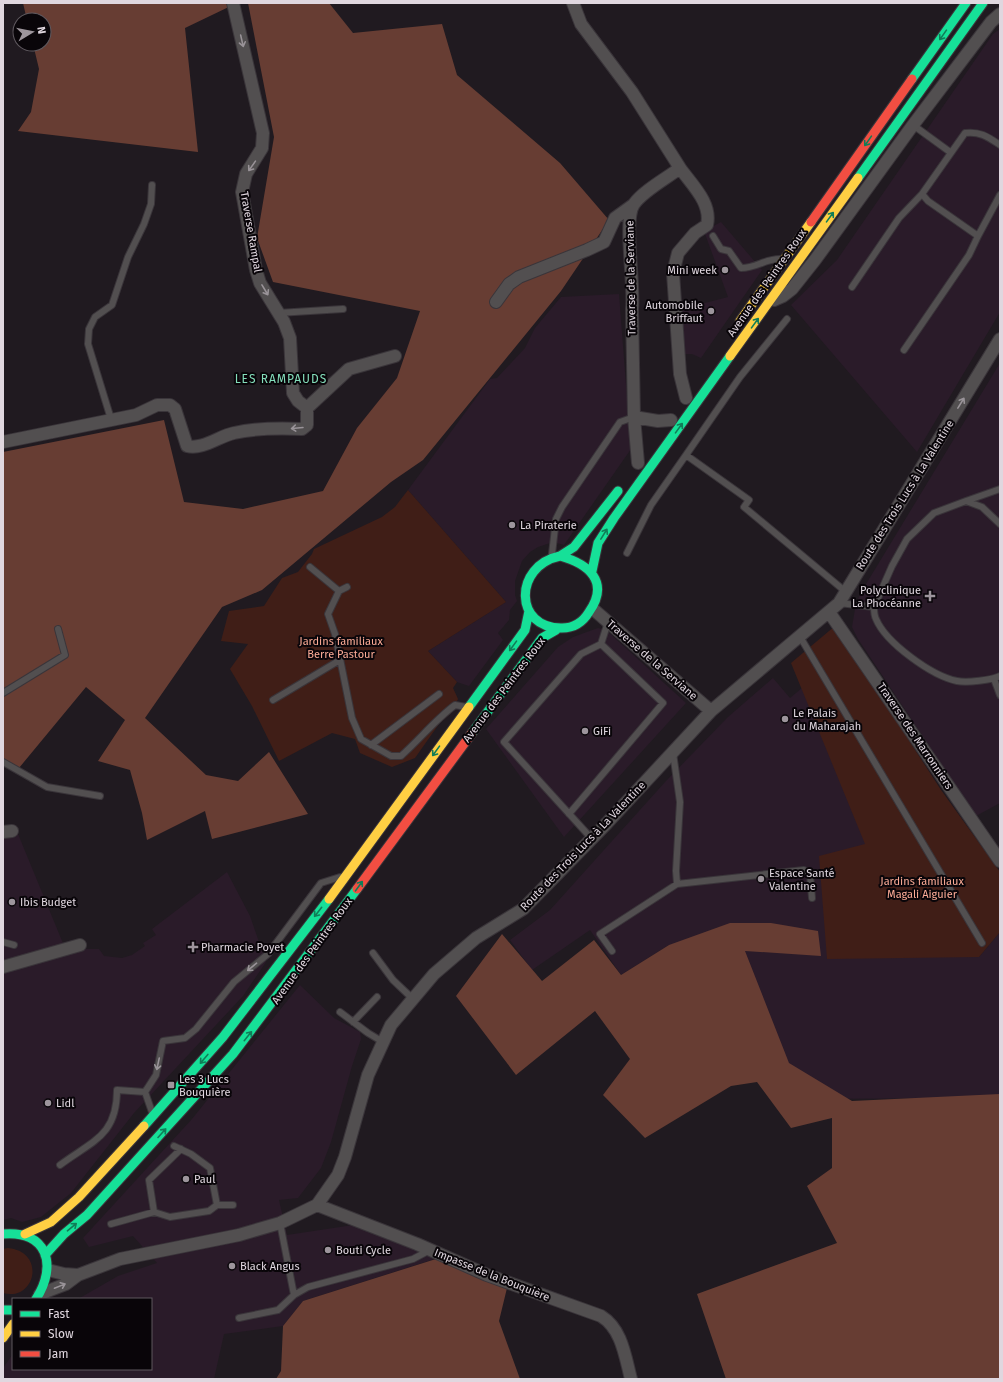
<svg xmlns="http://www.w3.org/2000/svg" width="1003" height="1382" viewBox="0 0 1003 1382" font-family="'Fira Sans',sans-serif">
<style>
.built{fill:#2a1b29}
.green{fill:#401e17}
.forest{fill:#673d33}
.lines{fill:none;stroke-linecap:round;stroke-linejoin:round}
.lane-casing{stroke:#3a353a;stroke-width:8}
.street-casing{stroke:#3a353a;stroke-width:14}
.fast-casing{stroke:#3a353a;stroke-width:11}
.slow-casing{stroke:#3a353a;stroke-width:11}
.jam-casing{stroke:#3a353a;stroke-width:11}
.lane{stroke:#524f50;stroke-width:6}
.street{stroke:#524f50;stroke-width:12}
.fast{stroke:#16e098;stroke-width:9}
.slow{stroke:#ffcf43;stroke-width:9}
.jam{stroke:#f24e42;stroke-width:9}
.oneway{stroke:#107d58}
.oneway2{stroke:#999398}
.poi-dot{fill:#9d959c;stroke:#090509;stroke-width:1.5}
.labels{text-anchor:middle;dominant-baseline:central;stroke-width:4;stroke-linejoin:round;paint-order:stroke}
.street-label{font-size:11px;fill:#e0d7df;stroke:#090509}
.poi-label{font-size:11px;fill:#e0d7df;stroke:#090509;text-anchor:start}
.park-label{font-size:11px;fill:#fdac97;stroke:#090509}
.neighbourhood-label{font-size:12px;letter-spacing:1px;fill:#84debb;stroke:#090509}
</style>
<rect width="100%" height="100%" fill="#201a20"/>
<path class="built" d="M1000,29v283l-83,140 -126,-147 46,-45 156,-226z
M721,222l41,48 -61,88 -9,-4h-10l-4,-44 50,-13 -24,-66z
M619,294l12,155 -67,96 -11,-3 -15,5 -8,5 -8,9 -7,20v14l2,6 -7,9 -1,10 -11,13 5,7 -34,46 -12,-4 -29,-31 78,-49 -98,-112 82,-111 7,-1 28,-30 10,-20 26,-31z
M1000,363v440l-24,13 -118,-177 -6,-12 4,-24 7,-14z
M598,628l9,3 79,72 -122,134 -78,-108 72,-82 15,-10z
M773,678l17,20 12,-10 64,156 113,113 21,-25v166l-212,1 -119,-154 -48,30 -31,-45 -58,40 -22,-30 40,-30 116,-129 62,-64z
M18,834l49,119 17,-4h15l5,7 18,2 10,-3 13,-9 -2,-3 13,-8 -4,-6 75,-57 23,44 16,46 -23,34 -109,117 -63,80 -30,24 -19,5 -11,-4 -8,2v-383z
M300,985l34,33 26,14 1,7 -9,27 -21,76 -10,26 -23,30 -19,2 8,35 73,-11 78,34 -135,43 -20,25 -59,8 -10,45h-211v-11l10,-14v15h138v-70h-73l40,-23 39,-13 -24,-27 -44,11 -6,-9 109,-119z"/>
<path class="green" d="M408,490l98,112 -78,49 29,31 -4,6 5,11 -7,14 -12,11 -24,34 -23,9 -32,-14 -5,-14 -23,-6 -53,28 -27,-55 -22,-37 18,-25 -27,-3 8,-30 35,-5 18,-28 16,-6 14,-18 2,-5 68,-32 13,-10z
M835,626l106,164 59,82v60l-21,25 -152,2 -8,-103 46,-12 -74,-181z
M8,1248c39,4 27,54 -5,45v-44z"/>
<path class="forest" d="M23,3h214l-52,25 13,124 -180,-21 13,-19 8,-43 -6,-25h11v-24h-17z
M248,3h81l24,30 89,-9 15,51 103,88 49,57 -48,71 -138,169 -32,22 -129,108 -40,17 -77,111 61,57 32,6 31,-29 39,62 -96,25 -7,-28 -58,29 -5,-27 -12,-43 -32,-9 27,-41 -39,-33 -67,81 -16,-8v-308l161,-32 20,82 59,7 80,-18 34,-63 40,-50 23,-67 -147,-29 -16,-44 17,-101z
M730,923h41l47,8 3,25 -76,-5 44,112 63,38 148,-7v285h-274l-29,-85 140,-51 -30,-57 25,-18v-50l-41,10 -34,-46 -26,4 -86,52 -42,-43 27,-36 -35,-48 -79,64 -60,-79 46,-62 40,47 52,-41 27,35 48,-30z
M439,1258l68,30 -8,33 21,58h-244l5,-8 2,-45 20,-25z"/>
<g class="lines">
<defs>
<path id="lane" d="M913,125l37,27
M1000,145c-12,-8 -20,-14 -35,-12l-43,61 6,7 50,35 22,-41
M713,236l8,13 8,2 12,17c16,0 23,-9 39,-9
M852,287l47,-69 23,-24
M278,313l65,-4
M904,350l65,-95 9,-19
M111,419l-23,-75 1,-15 6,-12 17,-12 16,-48 16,-33 7,-20 1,-19
M686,455l54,-78 47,-58
M966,501l34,-12
M627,553l24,-48 35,-50 63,45 -5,7 102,85
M552,554l4,-35 6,-12 58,-85 14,-5
M310,567l29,24
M347,587l-8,4 -11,23 7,20 17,84 9,21 30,17h10c19,-17 34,-36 54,-51l11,2
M839,603l35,4c0,3 0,8 2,12 10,24 56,57 81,62 10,2 35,-1 43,-5
M874,607l18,-41 15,-27 27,-26 32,-12 16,6 18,17
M799,635l183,308
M994,679l6,16
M3,693l62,-38 -7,-26
M273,700l67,-40
M371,745l68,-51
M673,753l7,49 -4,69 1,13
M3,762l44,25 53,9
M569,814l94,-111 -62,-59
M592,839l-88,-97 77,-88 20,-10 7,-22
M3,942l11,3
M612,951l-12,-17 77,-50 127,-14 6,4 2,24
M373,953l20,27 20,19
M340,1012l28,21 15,9
M353,1022l24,-25
M145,1092l11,-17 7,-34 22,-3 11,-9 38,-47 34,-28 53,-71 19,-6
M60,1165c32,-24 57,-29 57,-75l28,2 7,20
M217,1205h16
M154,1212l-5,-32 32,-31
M111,1224l43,-12 16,5 39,-6 8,-6 -7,-37 -19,-14 -17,-8
M294,1295l14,-8 105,-28 17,-9
M239,1318l39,-8 16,-15 -14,-72"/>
<path id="street" d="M573,3l8,21 51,68 48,76c-13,10 -37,23 -46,36 -11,15 1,82 -2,105l2,108 4,46
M680,168c12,17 32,35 27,57l-12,8 -17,20 -5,20 7,101 6,24
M774,300l9,-4 9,-7 23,-29 98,-135 78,-103 9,-8
M496,302l13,-18 10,-7 68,-27 17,-8 11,-24 18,-13
M307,408l42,-39 46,-13
M634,417l24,4 13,-1
M3,442l133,-27 21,-10h13l5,4 12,37c16,4 32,-10 47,-13 22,-5 46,-5 68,-4l5,-4v-17l-9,-7 -5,-8 -3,-55 -6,-16 -24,-39 -4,-13 -14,-78 4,-18 16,-26 1,-15 -30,-130
M593,609l118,102
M829,612l171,249
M3,832l9,-1
M3,967l77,-22
M317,1205l100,39 70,31 114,41c21,13 24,40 30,63
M48,1270l16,4 14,1
M40,1294l26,-10 12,-9 42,-16 119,-24 41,-12 37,-18 21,-30 7,-18 23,-82 23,-50 43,-51 42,-36 47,-29 84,-86 104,-112 128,-108 161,-264"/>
<path id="fast" d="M912,79l54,-76
M858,178l125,-175
M560,556l14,-9 44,-56
M560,556c29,8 50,26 29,56 -6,10 -15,16 -27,16 -48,1 -49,-62 -2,-72z
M592,571l6,-28 16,-25 116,-162
M469,707l56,-77 4,-19
M472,733l70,-95 14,-8
M144,1126l79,-89 106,-138
M3,1234c44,-4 55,31 33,65
M45,1255l19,-21 23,-19 146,-161 124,-165
M3,1310h10"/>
<path id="slow" d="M740,321l71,-99
M730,356l128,-178
M329,899l140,-192
M25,1234l26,-12 28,-25 65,-71
M3,1338l10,-14"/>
<path id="jam" d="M811,222l101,-143
M357,889l115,-156"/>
</defs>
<use href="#lane" class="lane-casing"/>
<use href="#street" class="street-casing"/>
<use href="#fast" class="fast-casing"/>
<use href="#slow" class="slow-casing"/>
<use href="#jam" class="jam-casing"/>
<use href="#lane" class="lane"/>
<use href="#street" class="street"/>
<use href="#fast" class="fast"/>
<use href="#slow" class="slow"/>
<use href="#jam" class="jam"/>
</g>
<defs><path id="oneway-shaft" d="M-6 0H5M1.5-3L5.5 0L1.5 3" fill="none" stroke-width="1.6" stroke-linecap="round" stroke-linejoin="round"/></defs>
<g class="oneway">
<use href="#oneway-shaft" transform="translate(943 35) rotate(125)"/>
<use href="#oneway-shaft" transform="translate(868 141) rotate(125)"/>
<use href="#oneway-shaft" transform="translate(830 217) rotate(-54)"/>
<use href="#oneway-shaft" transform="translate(755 323) rotate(-54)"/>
<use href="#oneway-shaft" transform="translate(679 428) rotate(-54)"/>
<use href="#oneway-shaft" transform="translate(604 534) rotate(-58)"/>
<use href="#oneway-shaft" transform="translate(513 646) rotate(126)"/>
<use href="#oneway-shaft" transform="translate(436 751) rotate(126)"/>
<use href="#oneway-shaft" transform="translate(359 886) rotate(-54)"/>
<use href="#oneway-shaft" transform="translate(318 912) rotate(128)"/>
<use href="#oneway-shaft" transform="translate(248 1036) rotate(-51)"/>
<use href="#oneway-shaft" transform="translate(204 1059) rotate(130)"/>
<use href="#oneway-shaft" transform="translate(162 1133) rotate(-48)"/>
<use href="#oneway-shaft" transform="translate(72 1227) rotate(-40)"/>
</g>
<g class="oneway2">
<use href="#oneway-shaft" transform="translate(242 41) rotate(77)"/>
<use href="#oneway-shaft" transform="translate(252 166) rotate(125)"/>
<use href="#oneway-shaft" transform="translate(265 290) rotate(59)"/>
<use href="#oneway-shaft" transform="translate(961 403) rotate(-58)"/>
<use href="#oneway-shaft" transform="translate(297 428) rotate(175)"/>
<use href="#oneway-shaft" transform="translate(252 967) rotate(140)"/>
<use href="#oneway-shaft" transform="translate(158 1064) rotate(102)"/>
<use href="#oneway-shaft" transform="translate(60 1286) rotate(-22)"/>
</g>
<g class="poi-dot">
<circle cx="725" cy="270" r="4"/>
<circle cx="711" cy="311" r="4"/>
<circle cx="512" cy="525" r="4"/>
<path d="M928 590h4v4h4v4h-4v4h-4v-4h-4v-4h4z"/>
<circle cx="785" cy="719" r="4"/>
<circle cx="585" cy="731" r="4"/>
<circle cx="761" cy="879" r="4"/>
<circle cx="12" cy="902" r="4"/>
<path d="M191 941h4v4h4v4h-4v4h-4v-4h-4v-4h4z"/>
<rect x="167" y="1081" width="8" height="8" rx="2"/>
<circle cx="48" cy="1103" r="4"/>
<circle cx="186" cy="1179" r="4"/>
<circle cx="328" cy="1250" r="4"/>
<circle cx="232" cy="1266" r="4"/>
</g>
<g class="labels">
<g class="street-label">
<text transform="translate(251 232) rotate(80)">Traverse Rampal</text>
<text transform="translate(631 278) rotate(-91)">Traverse de la Serviane</text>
<text transform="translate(767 283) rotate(-55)">Avenue des Peintres Roux</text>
<text transform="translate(905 495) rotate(-58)">Route des Trois Lucs à La Valentine</text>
<text transform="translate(652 660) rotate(41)">Traverse de la Serviane</text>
<text transform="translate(504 690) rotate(-53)">Avenue des Peintres Roux</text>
<text transform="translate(915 736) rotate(56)">Traverse des Marronniers</text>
<text transform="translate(583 846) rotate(-46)">Route des Trois Lucs à La Valentine</text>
<text transform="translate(312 951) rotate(-54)">Avenue des Peintres Roux</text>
<text transform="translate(492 1275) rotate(22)">Impasse de la Bouquière</text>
</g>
<g class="poi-label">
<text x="717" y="270" text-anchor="end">Mini week</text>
<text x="703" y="305" text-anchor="end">Automobile<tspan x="703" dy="13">Briffaut</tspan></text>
<text x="520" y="525">La Piraterie</text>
<text x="921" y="590" text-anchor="end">Polyclinique<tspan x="921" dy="13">La Phocéanne</tspan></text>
<text x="793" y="713">Le Palais<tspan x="793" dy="13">du Maharajah</tspan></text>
<text x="593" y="731">GiFi</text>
<text x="769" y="873">Espace Santé<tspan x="769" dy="13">Valentine</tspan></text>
<text x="20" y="902">Ibis Budget</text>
<text x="201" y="947">Pharmacie Poyet</text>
<text x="179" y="1079">Les 3 Lucs<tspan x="179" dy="13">Bouquière</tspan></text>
<text x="56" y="1103">Lidl</text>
<text x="194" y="1179">Paul</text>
<text x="336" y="1250">Bouti Cycle</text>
<text x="240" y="1266">Black Angus</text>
</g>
<g class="park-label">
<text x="341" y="641">Jardins familiaux<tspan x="341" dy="13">Berre Pastour</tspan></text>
<text x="922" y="881">Jardins familiaux<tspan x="922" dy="13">Magali Aiguier</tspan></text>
</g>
<g class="neighbourhood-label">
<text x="281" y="379">LES RAMPAUDS</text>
</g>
</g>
<rect width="1003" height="1382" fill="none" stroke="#e0d7df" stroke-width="8"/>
<rect x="12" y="1298" width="140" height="72" fill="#090509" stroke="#5f595f"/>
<rect x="20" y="1311" width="20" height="6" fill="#16e098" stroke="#5f595f"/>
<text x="48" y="1318" font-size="12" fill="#e0d7df">Fast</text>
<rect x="20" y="1331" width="20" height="6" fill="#ffcf43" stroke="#5f595f"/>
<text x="48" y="1338" font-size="12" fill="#e0d7df">Slow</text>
<rect x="20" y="1351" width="20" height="6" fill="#f24e42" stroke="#5f595f"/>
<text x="48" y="1358" font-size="12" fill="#e0d7df">Jam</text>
<g transform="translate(32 32) rotate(80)"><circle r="19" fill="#090509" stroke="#5f595f"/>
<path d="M0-3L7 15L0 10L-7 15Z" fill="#9d959c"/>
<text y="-6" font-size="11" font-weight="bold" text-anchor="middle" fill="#e0d7df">N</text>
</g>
</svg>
